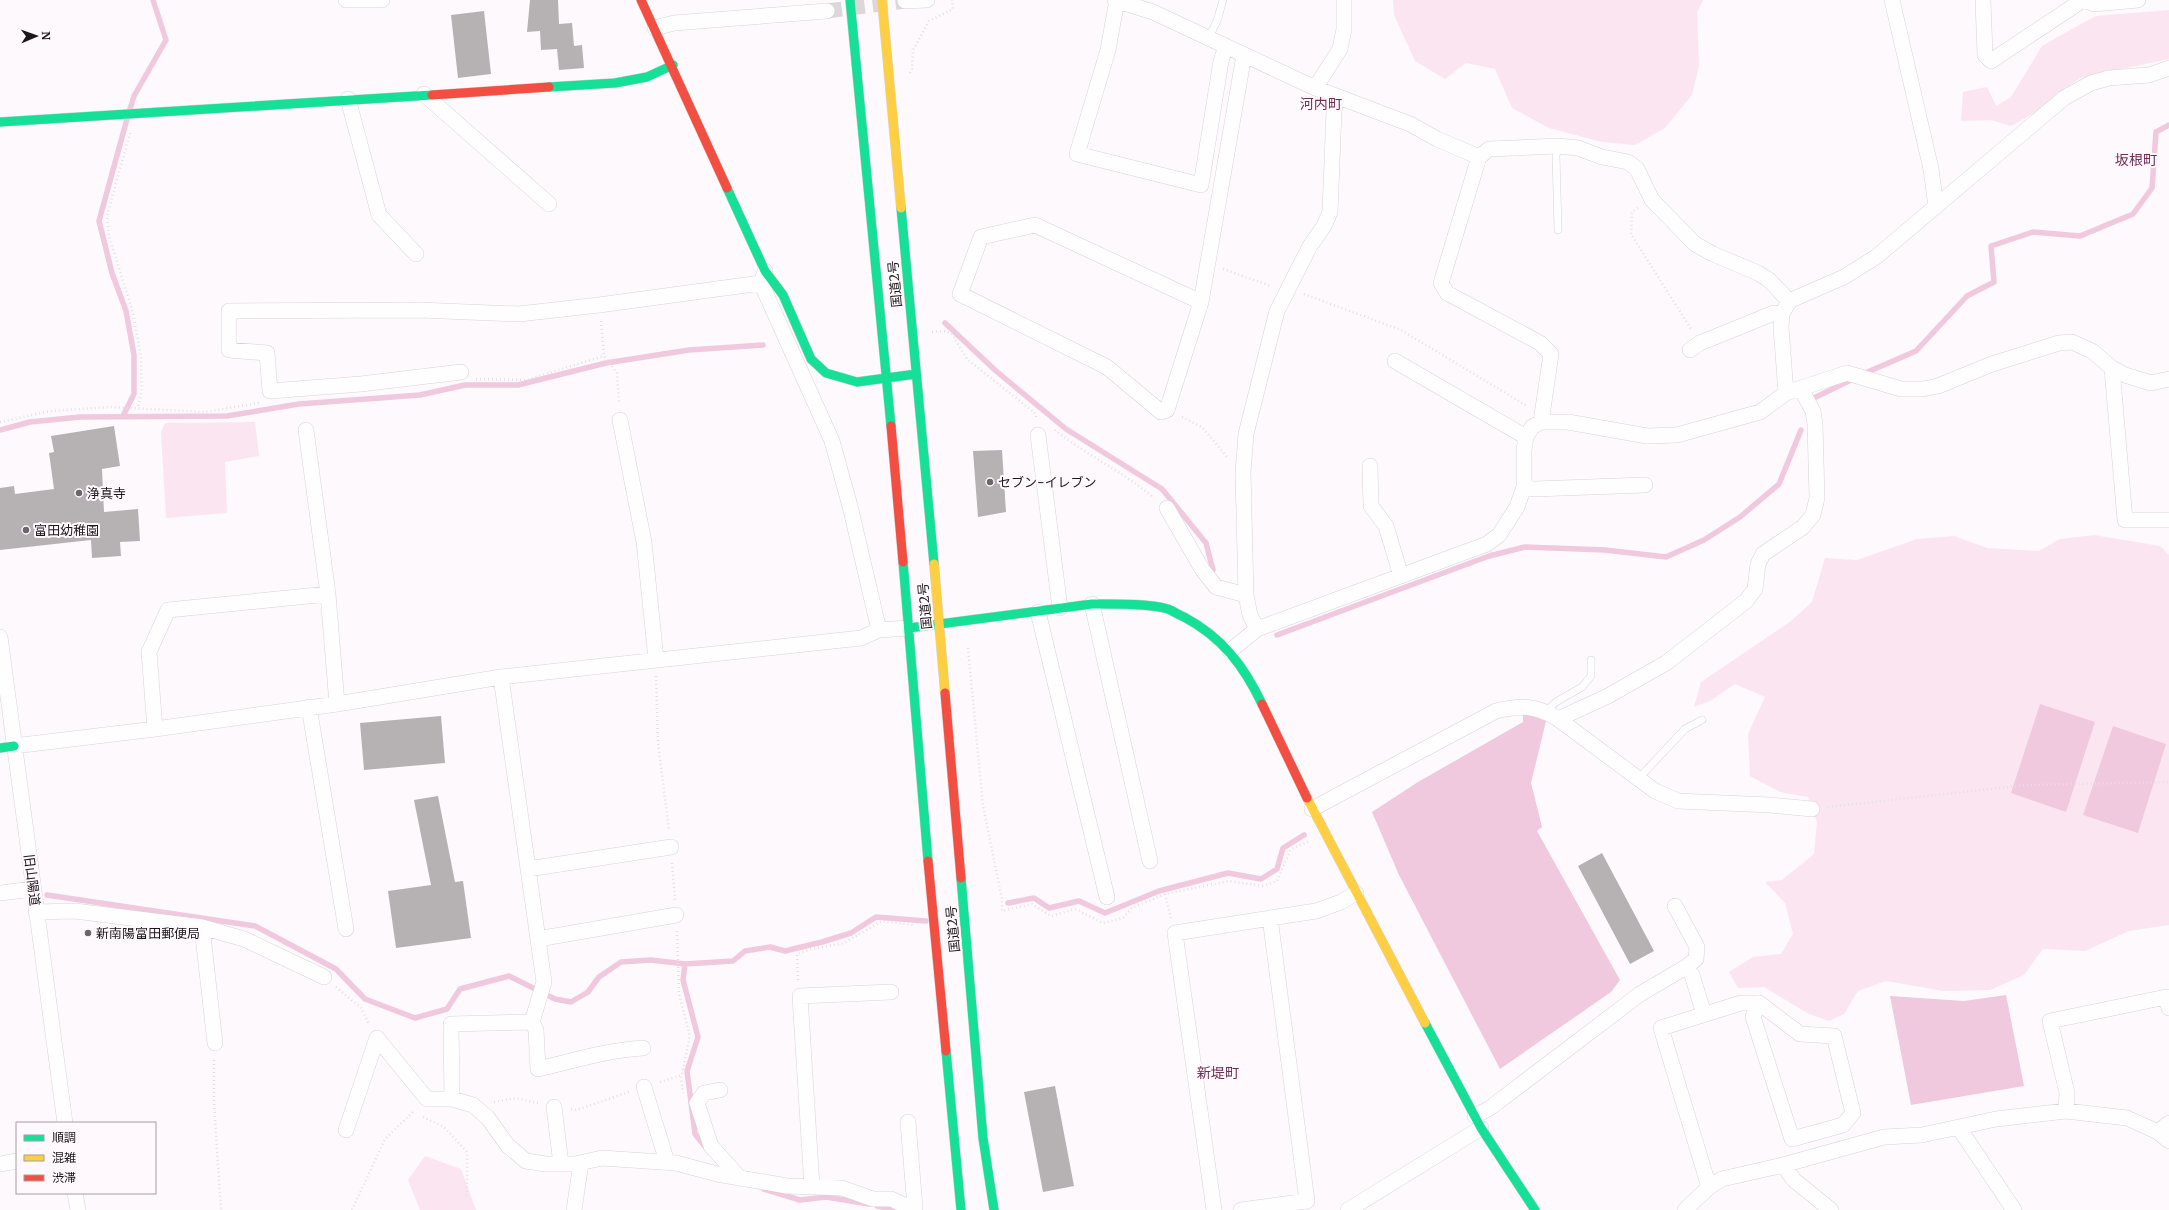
<svg xmlns="http://www.w3.org/2000/svg" width="2169" height="1210" viewBox="0 0 2169 1210" font-family="Merriweather,'Noto Sans JP',serif">
<style>
.green{fill:#fbe5f1}
.water{fill:#f0c9df}
.lines{fill:none;stroke-linecap:round;stroke-linejoin:round}
.stream{stroke:#f0c9df;stroke-width:5.5}
.building{fill:#b6b2b4}
.street-tunnel{stroke:#dcd7da;stroke-width:15;stroke-dasharray:15 8;stroke-linecap:butt}
.lane-casing{stroke:#d8d3d6;stroke-width:8}
.street-casing{stroke:#d8d3d6;stroke-width:16}
.fast-casing{stroke:#d8d3d6;stroke-width:10}
.slow-casing{stroke:#d8d3d6;stroke-width:10}
.jam-casing{stroke:#d8d3d6;stroke-width:10}
.path{stroke:#e2e1e2;stroke-width:2.5;stroke-dasharray:1 3;stroke-linecap:butt}
.lane{stroke:#fffeff;stroke-width:7}
.street{stroke:#fffeff;stroke-width:15}
.fast{stroke:#16e098;stroke-width:9}
.slow{stroke:#ffcf43;stroke-width:9}
.jam{stroke:#f24e42;stroke-width:9}
.poi-dot{fill:#6b6669;stroke:#fff8fc;stroke-width:1.5}
.labels{text-anchor:middle;dominant-baseline:central;stroke-width:4;stroke-linejoin:round;paint-order:stroke}
.street-label{font-size:13px;fill:#1c171a;stroke:#fff8fc}
.poi-label{font-size:13px;fill:#1c171a;stroke:#fff8fc;text-anchor:start}
.neighbourhood-label{font-size:14px;fill:#6d2f55;stroke:#fff8fc}
</style>
<rect width="100%" height="100%" fill="#fef9fc"/>
<path class="green" d="M1393,0h310l-6,13 2,53 -7,29 -27,33 -30,17 -33,-3 -53,-14 -37,-20 -17,-39 -29,-6 -21,16 -30,-18 -21,-46z
M2169,10v49l-89,19 -46,35 -23,13 -20,-6 -30,1 2,-29 24,-5 9,19 15,-9 31,-51 28,-16 26,-14z
M255,422l4,34 -34,6 2,51 -61,5 -5,-86 4,-9z
M2094,535l66,11 9,9v370l-40,6 -44,20 -42,-2 -19,26 -34,15 -47,1 -57,-10 -28,10 -14,23 -15,7 -20,-7 -45,-27 -26,1 -9,-16 24,-15 28,-3 12,-20 -8,-31 -20,-21 17,-2 32,-26 3,-32 -9,-25 -28,-5 -30,-16 -2,-42 17,-37 -30,-13 -25,17 -16,6 7,-25 90,-61 21,-19 13,-44 32,2 60,-21 37,-3 33,12 52,3 21,-12z
M425,1156l36,13 15,41h-56l-12,-30z"/>
<path class="water" d="M2040,704l55,18 -29,90 -55,-19z
M1523,713l23,8 -15,62 11,44 -5,4 83,149 -9,12 -111,77 -101,-194 -27,-63 46,-30 105,-60z
M2113,726l53,18 -28,89 -55,-18z
M2006,995l18,91 -113,19 -21,-109 74,5z"/>
<g class="lines">
<path class="stream" d="M130,109l4,-13 32,-56 -13,-40
M945,323l51,48 70,58 96,60 44,54 7,27
M1863,374l53,-23 51,-55 27,-14 -3,-36 42,-14 47,4 53,-22 19,-26 4,-56 13,-7
M1814,398l41,-20
M123,416l11,-22v-39l-8,-44 -14,-38 -13,-52 28,-102
M0,430l30,-8 50,-5 147,-1 72,-12 121,-9 45,-10h53l88,-22 83,-13 74,-5
M1277,635l212,-79 36,-9 80,3 61,7 38,-17 36,-23 39,-33 22,-54
M47,895l208,31 81,43 29,30 50,19 32,-9 13,-20 49,-13 46,23 16,3 17,-10 11,-15 22,-15 30,-2 34,4 48,-3 12,-10 25,-4 15,4 37,-9 29,-9 25,-16 50,4
M1008,903l26,-5 15,10 30,-7 26,12 54,-22 69,-18 33,6 16,-10 6,-21 21,-13
M685,964l-2,16 15,57 -11,34 8,63 11,14
M764,1189l36,11 26,-3 43,7
M877,1206l23,4"/>
</g>
<path class="building" d="M530,0h28l1,24 13,-1 2,23 8,-1 2,23 -25,2 -2,-21 -16,1 -1,-19 -13,1z
M484,11l7,63 -33,4 -7,-63z
M114,426l6,40 -18,3 2,43 34,-3 2,32 -20,1 1,14 -29,2 -1,-18 -91,10v-62l14,-2 1,8 39,-5 -5,-36 5,-1 -3,-16z
M1002,450l4,62 -28,5 -5,-66z
M441,716l4,47 -81,7 -4,-47z
M438,796l17,86 8,-1 8,57 -75,10 -8,-57 43,-6 -17,-85z
M1602,853l52,98 -24,13 -52,-98z
M1055,1086l19,100 -31,6 -19,-100z"/>
<g class="lines">
<path class="street-tunnel" d="M827,11l78,-10"/>
<defs>
<path id="lane" d="M1209,37l8,-16 6,-21
M1558,230l-2,-74 2,-10
M1546,711l10,-9 26,-15 9,-11v-16
M1639,778l46,-49 17,-9"/>
<path id="street" d="M346,0h36
M1115,0l38,12 162,76 95,36 27,15 42,18
M1117,0l-9,50 -31,104 124,31 20,-124 5,-15
M1892,0l39,169 5,38
M1983,0l2,55 6,6 92,-61
M2083,0l11,4 44,-4
M905,1l22,-1
M655,28l19,-5 153,-12
M1315,88l25,-39 4,-20v-29
M424,94l125,110
M348,99l31,116 37,39
M761,283l71,158 18,65 29,124
M1201,302l-166,-77 -54,12 -21,57 147,73 54,45 6,-2 34,-108 43,-247
M1690,350l10,-7 74,-30 8,1
M1395,361l131,76
M2112,368l13,152h44
M461,372l-100,12 -91,7 -3,-38 -38,-3v-39l190,-1 100,4 80,-9 162,-22 4,-12
M1786,393l-5,-66 1,-13 7,-13 55,-24 32,-20 188,-159 27,-15 18,-5 40,-3 20,-7
M620,420l24,122 12,117
M1541,422l10,-68 -11,-11 -93,-50 -6,-10 38,-126 10,-8 69,-3 20,2 24,9 26,5 9,7 15,31 43,44 18,10 45,19 11,7 20,21
M306,430l22,164 9,110
M1038,435l22,173
M1370,466l1,40 15,20 15,50
M1524,487l10,2 111,-4
M1167,508l35,61 14,18 30,8
M1092,604l58,257
M1038,612l69,285
M1257,629l-7,-14 -4,-20 -3,-123 3,-38 31,-123 33,-65 14,-20 6,-14 4,-101 3,-14
M0,637l65,486
M1230,651l27,-22 230,-85 12,-9 18,-28 7,-20v-37l2,-13 6,-10 9,-5h27l79,14 30,-1 83,-23 26,-19 61,-20 54,16h22l15,-3 54,-22 67,-21 13,-1 20,9 20,17 13,7 26,8 18,-4
M309,707l37,222
M1558,719l50,-23 58,-33 80,-62 9,-12 3,-25 5,-10 40,-27 10,-12 4,-17 -2,-74 -2,-13 -12,-22
M155,729l-6,-77 19,-42 160,-16
M14,746l141,-17 182,-25 164,-27 360,-39 18,-8 30,-2
M1312,809l184,-98c24,-6 41,-6 62,8l97,72 23,10 92,4 42,4
M528,869l143,-22
M0,893l33,-4
M36,912l39,-1 127,16 42,12 80,38
M202,927l13,116
M538,939l138,-24
M1686,967l6,8 12,39
M1759,1003l41,31 34,2 19,77 -10,12 -51,14 -39,-122z
M532,1022l4,8 2,39c35,-8 69,-19 105,-21
M377,1038l50,61h25l21,6 15,13 20,28 18,15 20,3h29l27,-6 74,5 41,11 70,12 55,2 31,11h18l24,11
M644,1087l23,75
M720,1090l-16,3 -7,10 14,43 27,30
M452,1099l-1,-75 81,-2 12,-40 -43,-305
M554,1107l7,57
M2066,1111l1,-18 -17,-72 116,-24 3,11
M1475,1116l15,-8 150,-114 46,-27 10,-8 1,-12 -22,-41
M908,1122l7,86
M1959,1128l55,82
M346,1130l31,-92
M2158,1132l11,-9
M0,1164l17,-3
M1783,1165l11,15 37,30
M812,1187l-12,-191 91,-4
M1709,1187l-48,-159 80,-25h18
M75,1193l3,17
M574,1210l7,-47
M1214,1210l-39,-277 141,-22 25,-9 15,-9
M1241,1210l66,-9 -37,-283
M1348,1210l133,-82
M1685,1210l24,-23 13,-8 61,-14 101,-28 38,-2 74,-16 70,-8 61,7 31,14 11,9"/>
<path id="fast" d="M850,0l41,426
M549,87l66,-4 32,-6 26,-12
M0,122l432,-27
M727,188l38,83 18,24 28,64 15,14 31,9 59,-8
M901,208l33,356
M903,562l25,299
M909,628l183,-24c21,0 57,-1 76,5 5,2 11,6 16,8 38,20 60,49 78,87
M0,748l14,-2
M961,878l22,260 11,72
M1425,1023l56,105 54,82
M946,1051l15,159"/>
<path id="slow" d="M882,0l19,208
M934,564l11,129
M1307,798l118,225"/>
<path id="jam" d="M641,0l86,188
M432,95l117,-8
M891,426l12,136
M945,693l16,185
M1262,704l45,94
M928,861l18,190"/>
</defs>
<use href="#lane" class="lane-casing"/>
<use href="#street" class="street-casing"/>
<use href="#fast" class="fast-casing"/>
<use href="#slow" class="slow-casing"/>
<use href="#jam" class="jam-casing"/>
<path class="path" d="M910,73l2,-4 1,-19 16,-29 24,-12 -1,-9
M130,133l-23,83 2,20 24,77 8,44 1,32 -4,19
M1638,208l-6,4 -1,22 60,95
M1223,269l48,17
M1304,294l97,36 126,76
M601,321l3,35 13,17 2,30
M932,332l13,-1 7,3 15,25 69,55v6
M476,379l50,1 78,-24
M1182,417l20,10 25,30
M0,422l50,-11 60,-4 95,5 54,-9
M1055,430c31,25 69,42 99,68
M968,648l15,158 19,93v12l30,-7 19,12 24,-7 28,14 20,-5 9,-10 33,-14 64,-13 33,5 15,-5 14,-32 17,-7
M656,676l2,67 11,87
M1828,807l198,-22 143,-3
M672,863l3,37
M1165,894l6,24
M677,931l2,63 11,42 -9,43 2,14
M798,980l-1,-26 14,-5 33,-6 38,-22 32,4
M336,987l25,21 8,16
M214,1060v43l7,107
M660,1082l22,-7
M494,1102l22,-4 22,5
M571,1109l5,1 53,-18
M423,1117l21,10 23,25v45
M352,1210l33,-71 30,-29"/>
<use href="#lane" class="lane"/>
<use href="#street" class="street"/>
<use href="#fast" class="fast"/>
<use href="#slow" class="slow"/>
<use href="#jam" class="jam"/>
</g>
<g class="poi-dot">
<circle cx="990" cy="482" r="4"/>
<circle cx="79" cy="493" r="4"/>
<circle cx="26" cy="530" r="4"/>
<circle cx="88" cy="933" r="4"/>
</g>
<g class="labels">
<g class="street-label">
<text transform="translate(895 284) rotate(-95)">国道2号</text>
<text transform="translate(925 606) rotate(-95)">国道2号</text>
<text transform="translate(32 880) rotate(83)">旧山陽道</text>
<text transform="translate(953 929) rotate(-95)">国道2号</text>
</g>
<g class="poi-label">
<text x="998" y="482">セブン-イレブン</text>
<text x="87" y="493">浄真寺</text>
<text x="34" y="530">富田幼稚園</text>
<text x="96" y="933">新南陽富田郵便局</text>
</g>
<g class="neighbourhood-label">
<text x="1321" y="104">河内町</text>
<text x="2136" y="160">坂根町</text>
<text x="1218" y="1073">新堤町</text>
</g>
</g>
<rect x="16" y="1122" width="140" height="72" fill="#fff8fc" stroke="#a49ea2"/>
<rect x="24" y="1135" width="20" height="6" fill="#16e098" stroke="#a49ea2"/>
<text x="52" y="1142" font-size="12" fill="#1c171a">順調</text>
<rect x="24" y="1155" width="20" height="6" fill="#ffcf43" stroke="#a49ea2"/>
<text x="52" y="1162" font-size="12" fill="#1c171a">混雑</text>
<rect x="24" y="1175" width="20" height="6" fill="#f24e42" stroke="#a49ea2"/>
<text x="52" y="1182" font-size="12" fill="#1c171a">渋滞</text>
<g transform="translate(36 36) rotate(88)" stroke="#fff8fc" stroke-width="3" paint-order="stroke">
<path d="M0-3L7 15L0 10L-7 15Z" fill="#1c171a"/>
<text y="-6" font-size="11" font-weight="bold" text-anchor="middle" fill="#1c171a">N</text>
</g>
</svg>
